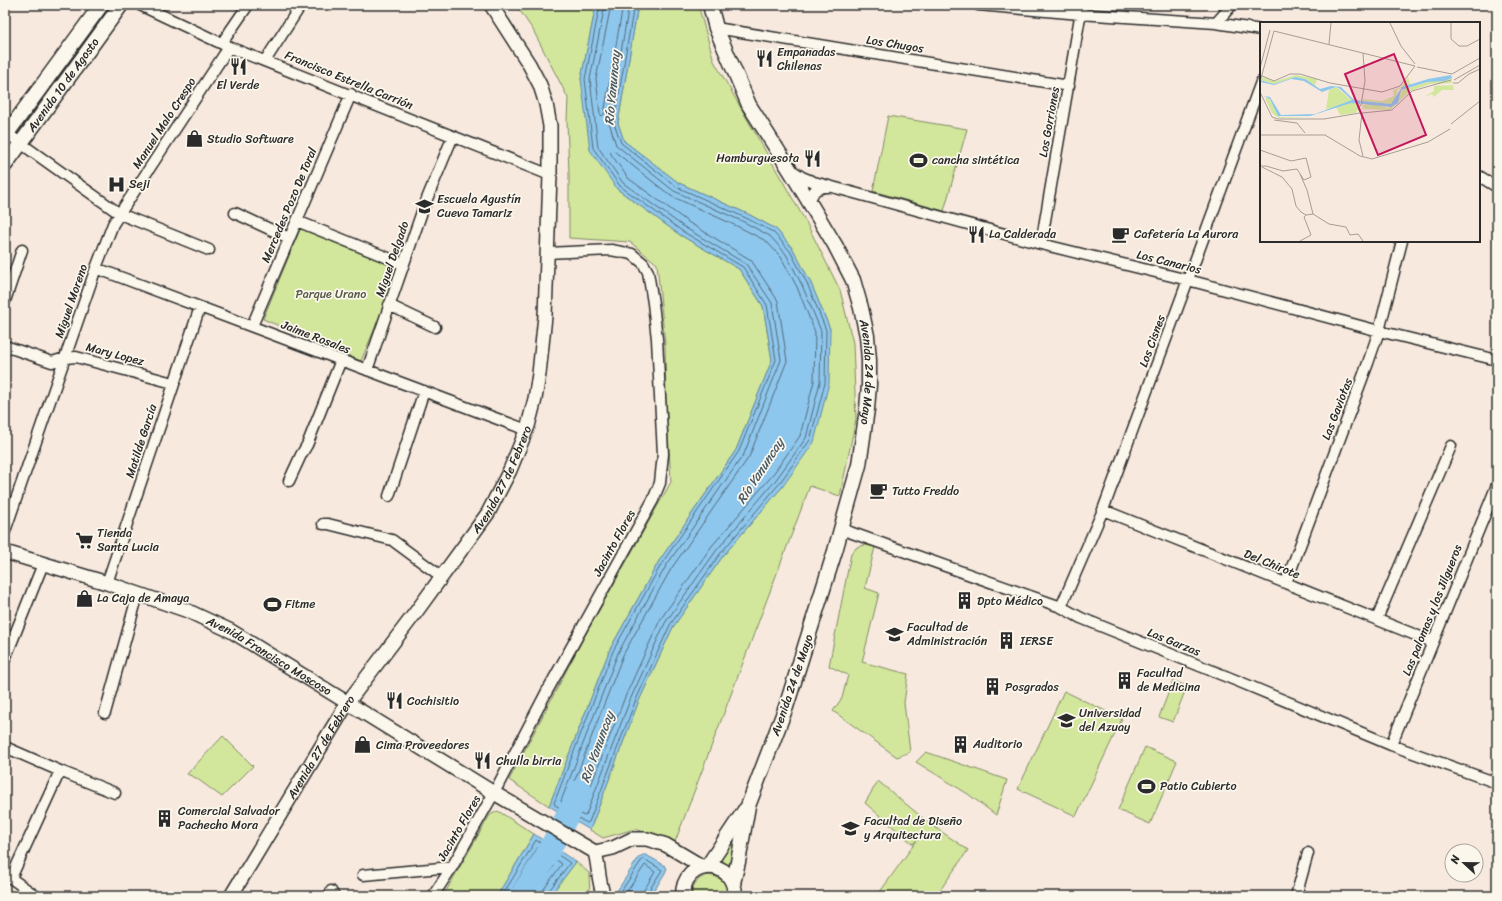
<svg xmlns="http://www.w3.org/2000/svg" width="1502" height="901" viewBox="0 0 1502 901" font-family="Sriracha,sans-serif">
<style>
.green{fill:#d2e79c;stroke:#7e8964}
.water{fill:#8ec7ed;stroke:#66899f}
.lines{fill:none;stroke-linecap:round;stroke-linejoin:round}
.shore{stroke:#536979;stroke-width:1}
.river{stroke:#8ec7ed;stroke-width:23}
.minor-casing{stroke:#2b2b2b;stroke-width:13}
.tertiary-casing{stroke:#2b2b2b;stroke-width:16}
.secondary-casing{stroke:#2b2b2b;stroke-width:17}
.minor{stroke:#fbf7ec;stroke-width:10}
.tertiary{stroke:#fbf7ec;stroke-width:13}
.secondary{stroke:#fbf7ec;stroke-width:14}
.labels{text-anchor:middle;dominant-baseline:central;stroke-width:3.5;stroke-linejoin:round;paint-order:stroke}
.street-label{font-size:12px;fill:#2b2b2b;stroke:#fbf7ec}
.poi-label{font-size:12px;fill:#2b2b2b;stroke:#fbf7ec;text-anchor:start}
.park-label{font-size:12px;fill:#555a47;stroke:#fbf7ec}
.water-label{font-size:13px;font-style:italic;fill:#495a65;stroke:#fbf7ec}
.inset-road{fill:none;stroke:#a69d96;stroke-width:1}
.view{fill:#c2185b;fill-opacity:0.15;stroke:#c2185b;stroke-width:2}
.inset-edge{fill:none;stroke:#2b2b2b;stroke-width:2}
</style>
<rect width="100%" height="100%" fill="#f8e9de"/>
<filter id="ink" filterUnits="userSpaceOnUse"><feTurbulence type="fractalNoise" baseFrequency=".025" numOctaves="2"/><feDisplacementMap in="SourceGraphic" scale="8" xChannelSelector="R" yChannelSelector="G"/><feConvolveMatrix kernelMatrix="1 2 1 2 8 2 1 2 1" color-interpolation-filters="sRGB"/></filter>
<g filter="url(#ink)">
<path class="green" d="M101,5h20l-116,160v-29z
M516,5h80l-15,74 36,110 63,46 59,34 24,37 9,54 -36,90 -77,111 -49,88 -61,157 -40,-26 74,-141 88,-157 -5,-81 -1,-57 -8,-80 -27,-22 -61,-4v-64l-2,-53 1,-23 -35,-68z
M638,5h60l16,56 92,161 34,68 13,53 3,76 -16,77 -30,-10 -135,356 -40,-13 -32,9 -13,-8 48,-127 35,-76 50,-71 60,-70 47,-157 -20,-48 -17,-32 -17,-20 -28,-15 -69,-31 -55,-42 -6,-18z
M888,116l79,13 -23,82 -71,-20z
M301,227l99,42 -39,92 -98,-42z
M865,545l10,2 -10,41 14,5 -17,69 46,12 -4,29 6,49 -13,5 -64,-46 9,-13 6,-23 -19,-9 22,-112 6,-7z
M1173,681l14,5 -14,36 -14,-5z
M1064,691l58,28 -46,97 -58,-27z
M223,736l30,30 -31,31 -26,-19 -9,-4z
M1145,747l32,14 -27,63 -32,-14z
M926,752l81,28 -11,35 -28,-21 -52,-32z
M878,781l51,42 39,27 -32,46h-59l43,-60 -7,8 -48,-41z
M498,811l36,23 -37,62h-54l47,-81z
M741,827l-7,42 -19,-8z
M576,862l13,11 1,23h-40z
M707,875c12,1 22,8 20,21h-35c0,-11 5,-17 15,-21z"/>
<path class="water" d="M596,5h42l-20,118 6,18 55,42 69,31 28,15 17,20 17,32 20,48 -1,54 -15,59 -31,44 -60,70 -50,71 -35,76 -48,127 -41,-24 61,-157 49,-88 77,-111 36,-90 -9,-54 -24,-37 -59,-34 -63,-46 -27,-39 -9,-71z
M534,834l42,28 -26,34h-53z
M643,855h3l18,10 3,3 -2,5 -14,23h-30l-4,-5 22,-34z"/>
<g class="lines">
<path class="shore" d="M600,5l-15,74 8,69 27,38 62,45 61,36 24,38 9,55 -37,91 -77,112 -49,88 -59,152 1,2 32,18 2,-1 46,-120 35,-77 50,-71 59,-70 31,-44 15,-57 1,-53 -19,-47 -17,-32 -17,-19 -27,-14 -69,-31 -56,-44 -7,-20 20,-118
M605,5l-15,74 8,68 25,36 61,44 62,37 26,39 9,57 -37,94 -78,112 -48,87 -57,148 1,2 22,13 2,-1 44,-115 35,-77 51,-72 59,-70 31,-43 14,-56 1,-51 -19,-46 -16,-31 -16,-18 -26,-14 -70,-31 -58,-46 -7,-23 20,-117
M611,5l-15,74 4,35 2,2 2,-2 19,-109
M611,152l3,-1 57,45 70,32 25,13 15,16 16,30 18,45 -1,49 -14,55 -29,41 -60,70 -51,73 -35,77 -42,109 -2,1 -12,-7 -1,-2 55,-143 48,-86 78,-112 38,-96 -9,-60 -27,-41 -63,-38 -60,-44 -17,-24z
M502,896l34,-56 34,23 -22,29v4
M508,896l30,-49 24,17 -18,25 -2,7
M515,896l23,-39 2,-1 14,10 -16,21 -2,9
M623,896l-1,-6 19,-29 3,-2 18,11 -14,22v4
M628,896v-6l17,-25 10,7 -11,18 -1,6"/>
<path class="river" d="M521,896l23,-36 37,-70"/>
<defs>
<path id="minor" d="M140,5l89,42 321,128
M978,5l102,9 136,9 45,7
M1216,23l16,-18
M716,28l353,58
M222,43l26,-38
M265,61l36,-56
M5,132l115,82 89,36
M791,170l11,7 12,5 227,62 147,36 191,51 118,29
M1479,176l18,11
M809,201l6,-11 9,-3h5
M235,213l54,25
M297,221l106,43
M1041,244l41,-239
M96,268l431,162
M5,301l17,-51
M389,305l46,22
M252,326l99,-232
M5,346l47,16 13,-4 11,-1 97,26
M367,370l57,-164 29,-70
M289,481l12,-26 6,-10 34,-85
M389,496l35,-105
M1103,510l330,132
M323,524h5l64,16 50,37
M841,529l220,78 20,11 159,64 151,63 106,38
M5,531l91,-263 17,-44 116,-177
M107,583l93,-276
M1286,583l82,-220 11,-32 23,-90
M1061,607l42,-97 158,-428
M1377,619l74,-173
M5,659l38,-95
M105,713l33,-119
M1391,745l106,-260
M5,747l55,24 55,22
M5,874l31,22
M363,875l89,-8
M11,878l49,-107
M331,891l3,5
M433,896l19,-29 42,-74 52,-100 107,-193 7,-17 3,-29 -6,-115 -4,-36 -5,-31 -5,-9 -11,-9 -21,-4 -64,3
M1296,896l12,-43"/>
<g id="tertiary">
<path id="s1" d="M5,552l102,31 81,28 43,20 263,162 101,59 18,-4 19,-9h15l19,6 37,22"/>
<path d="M595,852c4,15 3,30 9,44"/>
<path id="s2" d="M231,896l117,-194 68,-90 72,-99 22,-43 18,-44 7,-27 4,-25 6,-58 5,-141v-49l-4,-22 -6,-19 -11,-21 -38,-59"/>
</g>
<g id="secondary">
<path id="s3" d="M710,5l6,23 33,77 41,65 45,75 18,35 8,28 6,28 2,24v25l-2,24 -8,56 -24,86 -49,156 -38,99 -10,56 -5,21"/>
<path d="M5,136l96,-131"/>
<path id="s4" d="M5,165l116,-160"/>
<path d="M707,867l38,-57"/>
<path d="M683,896c-1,-38 52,-40 52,0"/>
</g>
</defs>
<use href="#minor" class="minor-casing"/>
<use href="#tertiary" class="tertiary-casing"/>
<use href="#secondary" class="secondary-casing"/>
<use href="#minor" class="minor"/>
<use href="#tertiary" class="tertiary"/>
<use href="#secondary" class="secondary"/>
</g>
</g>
<defs>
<symbol id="restaurant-bare" viewBox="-9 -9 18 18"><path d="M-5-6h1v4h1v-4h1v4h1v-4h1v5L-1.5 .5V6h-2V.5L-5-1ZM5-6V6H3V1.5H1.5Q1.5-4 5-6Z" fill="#2b2b2b" stroke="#fbf7ec" stroke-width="2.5" paint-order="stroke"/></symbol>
<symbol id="shop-bare" viewBox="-9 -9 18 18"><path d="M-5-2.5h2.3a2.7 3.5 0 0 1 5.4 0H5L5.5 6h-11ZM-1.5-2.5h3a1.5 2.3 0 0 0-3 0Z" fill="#2b2b2b" stroke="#fbf7ec" stroke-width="2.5" paint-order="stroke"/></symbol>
<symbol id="stadium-bare" viewBox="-9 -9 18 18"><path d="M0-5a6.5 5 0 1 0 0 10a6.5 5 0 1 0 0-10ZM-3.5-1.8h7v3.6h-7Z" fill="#2b2b2b" stroke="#fbf7ec" stroke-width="2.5" paint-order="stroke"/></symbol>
<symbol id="hospital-bare" viewBox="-9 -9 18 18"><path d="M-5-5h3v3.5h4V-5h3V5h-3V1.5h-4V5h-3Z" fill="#2b2b2b" stroke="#fbf7ec" stroke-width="2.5" paint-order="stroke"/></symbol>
<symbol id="school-bare" viewBox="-9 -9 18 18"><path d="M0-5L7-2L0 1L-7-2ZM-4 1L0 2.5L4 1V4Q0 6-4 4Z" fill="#2b2b2b" stroke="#fbf7ec" stroke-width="2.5" paint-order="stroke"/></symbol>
<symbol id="cafe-bare" viewBox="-9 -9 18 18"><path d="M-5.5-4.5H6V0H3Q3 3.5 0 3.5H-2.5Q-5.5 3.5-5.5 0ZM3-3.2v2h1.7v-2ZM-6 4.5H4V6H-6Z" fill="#2b2b2b" stroke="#fbf7ec" stroke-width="2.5" paint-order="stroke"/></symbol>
<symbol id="supermarket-bare" viewBox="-9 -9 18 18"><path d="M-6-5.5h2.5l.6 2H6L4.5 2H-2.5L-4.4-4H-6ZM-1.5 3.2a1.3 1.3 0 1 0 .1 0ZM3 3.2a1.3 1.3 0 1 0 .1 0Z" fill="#2b2b2b" stroke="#fbf7ec" stroke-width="2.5" paint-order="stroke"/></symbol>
<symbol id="building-bare" viewBox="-9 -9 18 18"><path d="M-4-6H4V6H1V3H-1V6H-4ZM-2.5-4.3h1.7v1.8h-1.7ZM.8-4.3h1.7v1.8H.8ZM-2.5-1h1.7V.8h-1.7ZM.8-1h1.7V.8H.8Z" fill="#2b2b2b" stroke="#fbf7ec" stroke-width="2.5" paint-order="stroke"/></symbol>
<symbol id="university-bare" viewBox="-9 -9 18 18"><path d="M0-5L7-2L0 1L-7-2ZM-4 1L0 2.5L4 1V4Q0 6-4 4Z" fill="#2b2b2b" stroke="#fbf7ec" stroke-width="2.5" paint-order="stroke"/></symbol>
</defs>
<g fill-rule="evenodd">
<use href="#restaurant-bare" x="752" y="46" width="25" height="25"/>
<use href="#restaurant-bare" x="226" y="54" width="25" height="25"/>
<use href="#shop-bare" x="182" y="126" width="25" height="25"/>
<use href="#restaurant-bare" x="800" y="146" width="25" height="25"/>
<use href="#stadium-bare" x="906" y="148" width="25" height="25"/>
<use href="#hospital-bare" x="104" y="172" width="25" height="25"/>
<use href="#school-bare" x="412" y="194" width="25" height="25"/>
<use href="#restaurant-bare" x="964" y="222" width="25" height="25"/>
<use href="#cafe-bare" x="1108" y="222" width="25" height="25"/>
<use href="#cafe-bare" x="866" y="478" width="25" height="25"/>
<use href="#supermarket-bare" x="72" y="528" width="25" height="25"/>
<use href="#shop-bare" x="72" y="586" width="25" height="25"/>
<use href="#building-bare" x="952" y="588" width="25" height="25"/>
<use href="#stadium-bare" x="260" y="592" width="25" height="25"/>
<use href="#university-bare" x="882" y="622" width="25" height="25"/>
<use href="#building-bare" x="994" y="628" width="25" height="25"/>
<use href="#building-bare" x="1112" y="668" width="25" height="25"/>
<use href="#building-bare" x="980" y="674" width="25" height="25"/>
<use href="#restaurant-bare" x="382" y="688" width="25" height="25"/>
<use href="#university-bare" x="1054" y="708" width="25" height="25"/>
<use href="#building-bare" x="948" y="732" width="25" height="25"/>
<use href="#shop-bare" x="350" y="732" width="25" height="25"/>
<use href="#restaurant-bare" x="470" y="748" width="25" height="25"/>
<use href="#stadium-bare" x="1134" y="774" width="25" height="25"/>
<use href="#building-bare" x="152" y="806" width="25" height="25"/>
<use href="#university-bare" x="838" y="816" width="25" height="25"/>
</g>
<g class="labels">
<g class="street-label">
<text transform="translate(895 44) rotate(9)">Los Chugos</text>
<text transform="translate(349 80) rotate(22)">Francisco Estrella Carrión</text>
<text stroke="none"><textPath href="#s4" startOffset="99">Avenida 10 de Agosto</textPath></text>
<text transform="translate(1049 122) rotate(-80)">Los Gorriones</text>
<text transform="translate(164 123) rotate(-57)">Manuel Malo Crespo</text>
<text transform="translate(289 205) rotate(-67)">Mercedes Pozo De Toral</text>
<text transform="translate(392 259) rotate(-71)">Miguel Delgado</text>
<text transform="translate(1169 262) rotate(14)">Los Canarios</text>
<text transform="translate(71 301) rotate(-71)">Miguel Moreno</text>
<text transform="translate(316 337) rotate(21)">Jaime Rosales</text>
<text transform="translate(1152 341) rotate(-70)">Los Cisnes</text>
<text transform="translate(115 354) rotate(15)">Mary Lopez</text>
<text stroke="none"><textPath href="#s3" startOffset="405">Avenida 24 de Mayo</textPath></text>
<text transform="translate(1337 409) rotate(-69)">Las Gaviotas</text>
<text transform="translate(141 441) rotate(-72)">Matilde García</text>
<text stroke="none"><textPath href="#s2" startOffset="498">Avenida 27 de Febrero</textPath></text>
<text transform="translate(614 543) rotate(-61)">Jacinto Flores</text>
<text transform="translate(1272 564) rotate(22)">Del Chirote</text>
<text transform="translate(1432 610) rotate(-68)">Las palomas y los Jilgueros</text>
<text transform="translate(1174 642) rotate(22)">Las Garzas</text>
<text stroke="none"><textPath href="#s1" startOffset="285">Avenida Francisco Moscoso</textPath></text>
<text transform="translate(792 685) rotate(-71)">Avenida 24 de Mayo</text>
<text stroke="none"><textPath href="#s2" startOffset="174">Avenida 27 de Febrero</textPath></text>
<text transform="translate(459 828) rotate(-60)">Jacinto Flores</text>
</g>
<g class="poi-label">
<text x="777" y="52">Empanadas<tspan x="777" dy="14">Chilenas</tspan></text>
<text x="238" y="85" text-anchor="middle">El Verde</text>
<text x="207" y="139">Studio Software</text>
<text x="799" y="158" text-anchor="end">Hamburguesota</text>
<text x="932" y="160">cancha sintética</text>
<text x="129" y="184">Seji</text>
<text x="437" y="199">Escuela Agustín<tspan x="437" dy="14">Cueva Tamariz</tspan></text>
<text x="989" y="234">La Calderada</text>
<text x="1134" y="234">Cafetería La Aurora</text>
<text x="892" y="491">Tutto Freddo</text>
<text x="97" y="533">Tienda<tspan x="97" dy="14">Santa Lucia</tspan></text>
<text x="97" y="598">La Caja de Amaya</text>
<text x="977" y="601">Dpto Médico</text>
<text x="285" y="604">Fitme</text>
<text x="907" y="627">Facultad de<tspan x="907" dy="14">Administración</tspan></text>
<text x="1020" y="641">IERSE</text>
<text x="1137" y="673">Facultad<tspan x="1137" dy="14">de Medicina</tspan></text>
<text x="1005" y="687">Posgrados</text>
<text x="407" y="701">Cochisitio</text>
<text x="1079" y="713">Universidad<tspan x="1079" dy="14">del Azuay</tspan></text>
<text x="973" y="744">Auditorio</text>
<text x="376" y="745">Cima Proveedores</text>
<text x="496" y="761">Chulla birria</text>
<text x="1160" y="786">Patio Cubierto</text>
<text x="178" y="811">Comercial Salvador<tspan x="178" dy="14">Pachecho Mora</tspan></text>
<text x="864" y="821">Facultad de Diseño<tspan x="864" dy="14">y Arquitectura</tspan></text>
</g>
<g class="park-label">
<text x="331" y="294">Parque Urano</text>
</g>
<g class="water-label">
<text transform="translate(612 88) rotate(-85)">Río Yanuncay</text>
<text transform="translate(760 471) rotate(-57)">Río Yanuncay</text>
<text transform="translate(597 747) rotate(-70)">Río Yanuncay</text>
</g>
</g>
<g transform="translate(1260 22)">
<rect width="220" height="220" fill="#f8e9de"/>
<path d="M36,53l21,4 -2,7 -20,-9 -21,7 -13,-4 2,-3 13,4zM148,55l3,9 -13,3 -3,11 -4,4 -29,-3 1,-2 19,2 12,-5 -1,-6 8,-3zM192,56v5l-22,1 -20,7 -20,19 -27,-1 -1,-4 13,-1 13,4 10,-6 3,-12 26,-8zM193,63l1,5h-12l-8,7 -2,-3 -8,3 10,-6v-5zM76,65l18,15 6,2 -4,9 -16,2 -4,-8 -10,2 3,-19zM5,76h4l11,19h33l-34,1 -7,-5z" fill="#d2e79c"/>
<path d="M191,53l1,3 -8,3 -17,1 -26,8 -3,13 -7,4 -29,-3v-3l29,3 11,-17 26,-8zM35,55l10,2 15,10 11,-3 10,1 12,12 8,2 -1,3 -9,-1 -41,13h-32l-8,-17 -6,-3 6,1 11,18 34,-1 37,-14 -12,-11 -4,-2 -14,5 -18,-11 -13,-2 -17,6 -14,-3v-2l14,4z" fill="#8ec7ed"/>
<path class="inset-road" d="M130,1l11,23 14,18M191,1v16l8,7h8l13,-7M14,9l141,35M69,22l2,-21M157,45l35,7 28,-16M0,46l10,-38M0,53l14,6 16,-7h10l30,9 52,9 18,-6 15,-20M194,58l26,-15M0,60l14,-51M193,61h5l11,-9 11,-5M0,70l12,25 6,2h46l36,-6M100,90l-2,-4 3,-3 4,-24 -2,-28M102,91l-3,27 4,16M102,91l30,-3 20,-19 39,-11M14,98l23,3 8,10M191,102l29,-23M0,113h65l35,21 12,3 56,-17 22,-13M0,128l31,11 15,-3 5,19 -7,3 -7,-11 -14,2 -17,-5h-6M2,145l20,10 10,12 4,17 5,6 5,3 7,-1M40,152l7,16 6,24M53,192l16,10 17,3 4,8 8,-1 5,7M40,219l11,-6 -7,-18 2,-2"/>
<path class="view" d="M134,32l32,81 -48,20 -33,-81z"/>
<rect width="220" height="220" class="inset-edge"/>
</g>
<rect width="1502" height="901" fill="none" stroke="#fbf7ec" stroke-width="20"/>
<rect x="10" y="10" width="1482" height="881" fill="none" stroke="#2b2b2b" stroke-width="1.5" filter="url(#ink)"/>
<g transform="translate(1464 863) rotate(292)"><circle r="19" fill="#fbf7ec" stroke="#a8a59f"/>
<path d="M0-3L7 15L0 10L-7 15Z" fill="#2b2b2b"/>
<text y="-6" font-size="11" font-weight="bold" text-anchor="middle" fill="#2b2b2b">N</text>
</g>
</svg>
